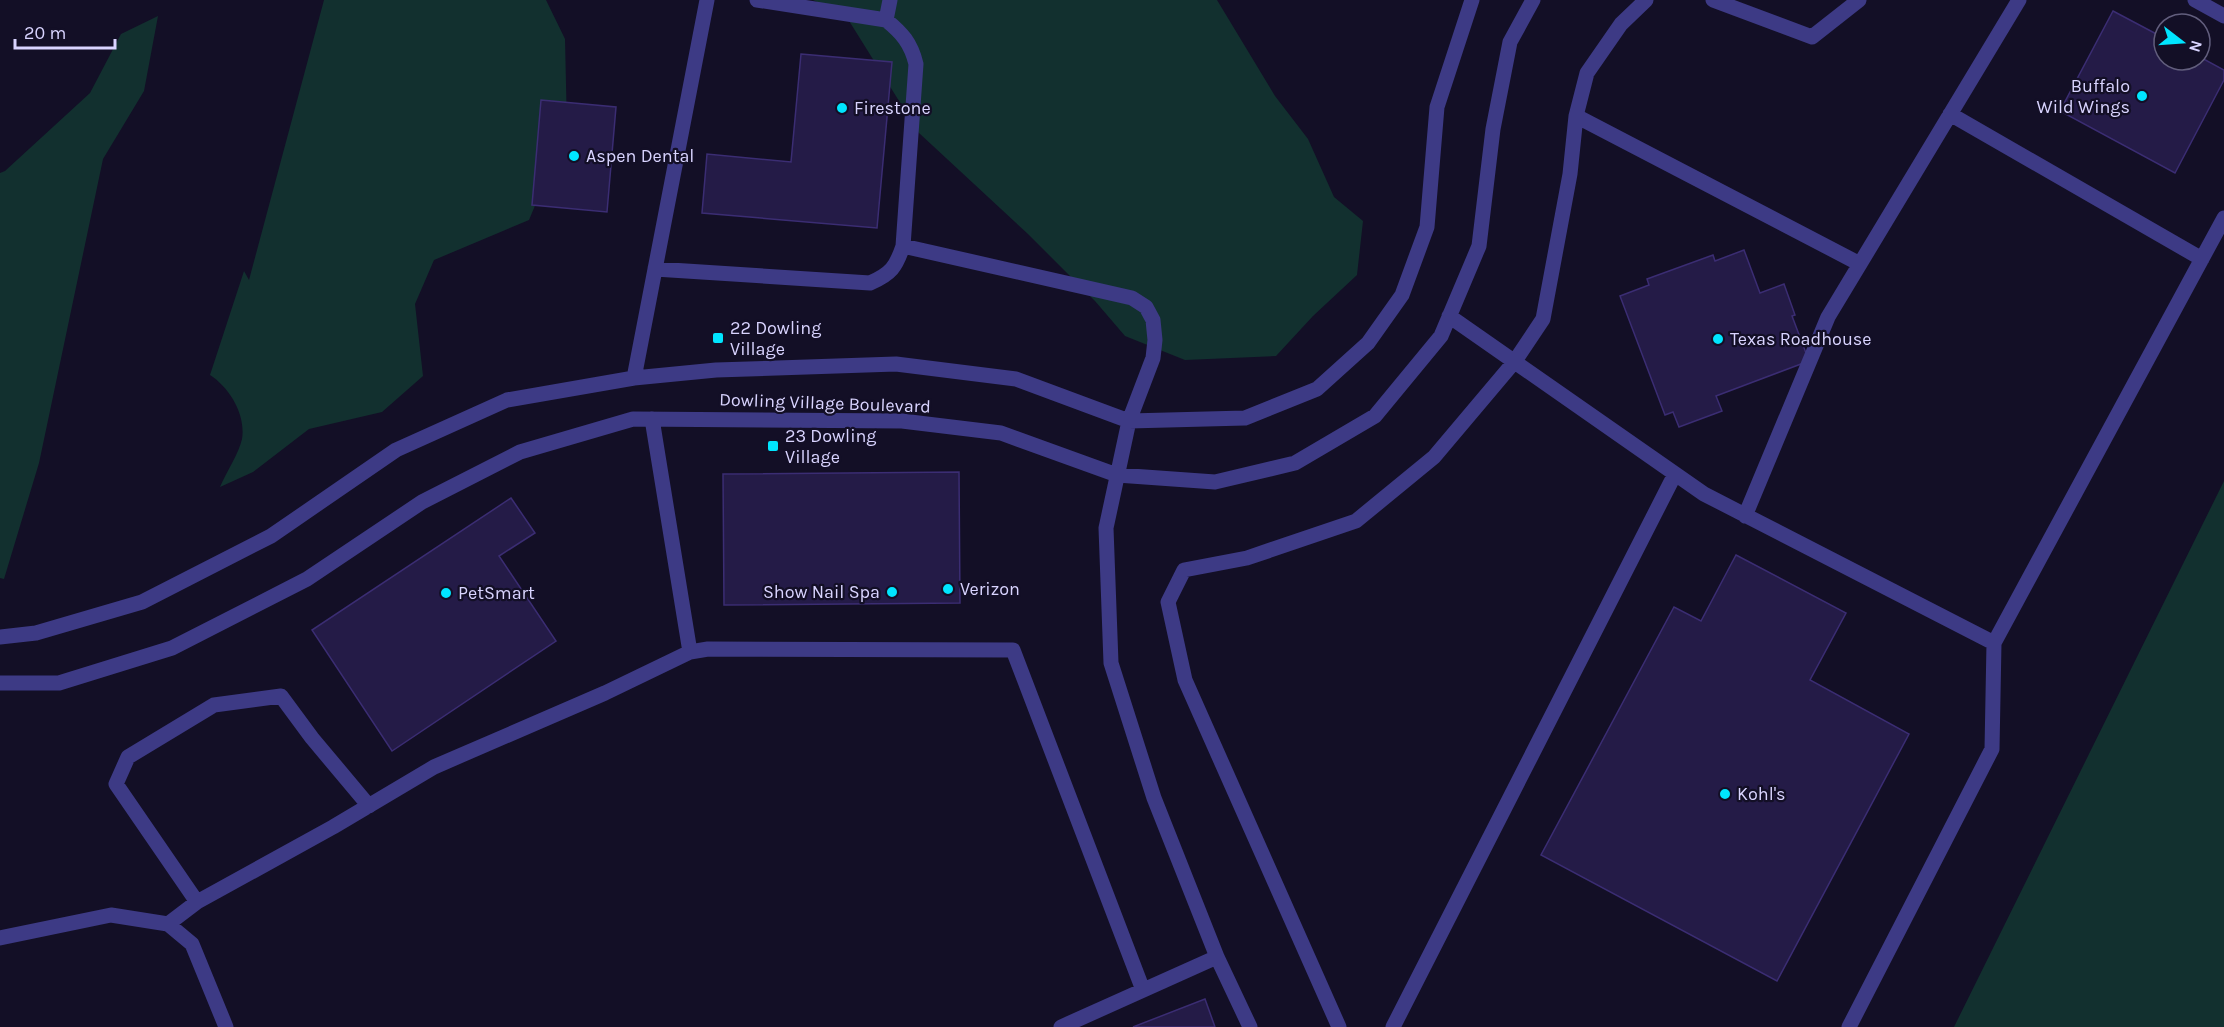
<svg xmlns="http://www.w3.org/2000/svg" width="2224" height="1027" viewBox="0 0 2224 1027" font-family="Karla,sans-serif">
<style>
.green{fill:#12302f}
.building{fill:#241b47;stroke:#3b2d73;stroke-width:1.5}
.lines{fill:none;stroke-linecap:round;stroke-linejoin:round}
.minor{stroke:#3d3a85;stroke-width:15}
.poi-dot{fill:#00e5ff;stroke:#130f26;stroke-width:2}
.labels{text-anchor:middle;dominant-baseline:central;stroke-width:4.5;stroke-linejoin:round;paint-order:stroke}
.poi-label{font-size:18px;fill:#d9d4ff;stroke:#130f26;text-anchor:start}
.street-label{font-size:18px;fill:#d9d4ff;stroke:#130f26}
</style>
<rect width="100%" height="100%" fill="#130f26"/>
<path class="green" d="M324,0h222l19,39 2,90 -38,91 -95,40 -19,44 8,72 -41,36 -73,17 -56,43 -33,15c6,-14 19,-34 22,-48 4,-24 -12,-51 -32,-64l34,-104 5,9z
M813,0h404l58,96 33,43 26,58 29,24 -6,54 -44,41 -37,40 -91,4 -60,-24 -30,-35 -67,-67 -109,-101 -73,-117z
M158,16l-14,75 -41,68 -64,304 -35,116 -4,-1v-405l5,-2 85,-78 31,-59z
M2224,481v546h-270z"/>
<path class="building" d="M2113,11l51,27v22h36v-3l24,13v10l-49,93 -115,-62z
M801,54l91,8 -15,166 -175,-15 5,-59 84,8z
M541,100l75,7 -9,105 -75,-7z
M1744,250l16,43 24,-9 11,31 -3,1 17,45 -93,35 6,15 -43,16 -6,-15 -8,3 -45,-119 29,-11 -2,-6 66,-24 2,6z
M959,472l1,131 -236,2 -1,-131z
M511,498l24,35 -36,23 57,85 -164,110 -80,-121z
M1736,555l110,58 -36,67 99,54 -132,247 -236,-126 133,-248 27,14z
M1205,999l10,28h-82z"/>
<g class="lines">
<path class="minor" d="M757,0l129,20
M1713,0l99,37 47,-37
M2195,0l29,16
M1950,114l252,145
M1576,116l284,148
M903,246l229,52 14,9 7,13 2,20 -2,18 -24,63 -23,107 5,135 43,135 63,159 -156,70
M655,269l215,14c21,-9 26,-16 33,-37l13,-182c-5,-21 -14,-31 -30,-44l4,-20
M1449,316l255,178 290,149 -2,106 -143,278
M634,378l73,-378
M652,419l38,233
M1745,516l83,-199 191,-317
M0,637l36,-4 106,-31 129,-66 125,-86 111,-50 127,-22 82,-8 180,-6 120,15 113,42 116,-3 72,-29 51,-46 34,-48 25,-68 10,-120 35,-107
M1994,643l230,-425
M0,683h59l113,-35 135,-69 115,-77 98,-50 113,-33 269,2 99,12 116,42 98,7 80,-19 80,-47 66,-80 38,-90 14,-117 17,-87 23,-42
M197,902l-81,-118 12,-27 86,-52 67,-9 31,42 57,68
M168,924l29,-22 136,-75 101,-60 171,-74 85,-41 18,-3 305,1 130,340
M0,938l111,-23 57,9 24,20 34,83
M1217,957l33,70
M1339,1027l-154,-347 -17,-78 16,-32 63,-12 109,-37 78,-64 81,-96 28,-42 27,-145 6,-58 11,-43 34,-49 25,-24
M1393,1027l282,-553"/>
</g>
<g class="poi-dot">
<circle cx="2142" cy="96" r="6"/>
<circle cx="842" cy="108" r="6"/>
<circle cx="574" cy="156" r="6"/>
<rect x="712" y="332" width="12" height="12" rx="3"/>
<circle cx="1718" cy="339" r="6"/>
<rect x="767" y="440" width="12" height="12" rx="3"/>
<circle cx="948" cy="589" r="6"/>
<circle cx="892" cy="592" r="6"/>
<circle cx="446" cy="593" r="6"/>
<circle cx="1725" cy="794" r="6"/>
</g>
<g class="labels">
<g class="poi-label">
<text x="2130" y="86" text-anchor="end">Buffalo<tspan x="2130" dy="21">Wild Wings</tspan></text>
<text x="854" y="108">Firestone</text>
<text x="586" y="156">Aspen Dental</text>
<text x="730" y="328">22 Dowling<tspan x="730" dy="21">Village</tspan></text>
<text x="1730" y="339">Texas Roadhouse</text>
<text x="785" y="436">23 Dowling<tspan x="785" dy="21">Village</tspan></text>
<text x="960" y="589">Verizon</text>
<text x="880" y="592" text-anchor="end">Show Nail Spa</text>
<text x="458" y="593">PetSmart</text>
<text x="1737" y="794">Kohl's</text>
</g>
<g class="street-label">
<text transform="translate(825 403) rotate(2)">Dowling Village Boulevard</text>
</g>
</g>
<g transform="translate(2182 42) rotate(107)"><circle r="28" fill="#130f26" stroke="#625e7d" stroke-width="1.5"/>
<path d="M0-4.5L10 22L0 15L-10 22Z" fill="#00e5ff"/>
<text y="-9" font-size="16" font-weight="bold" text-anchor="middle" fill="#d9d4ff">N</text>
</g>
<path d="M15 39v9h100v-9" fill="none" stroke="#d9d4ff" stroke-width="3"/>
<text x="24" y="39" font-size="18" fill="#d9d4ff" stroke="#130f26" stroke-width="4.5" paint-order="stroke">20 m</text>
</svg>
